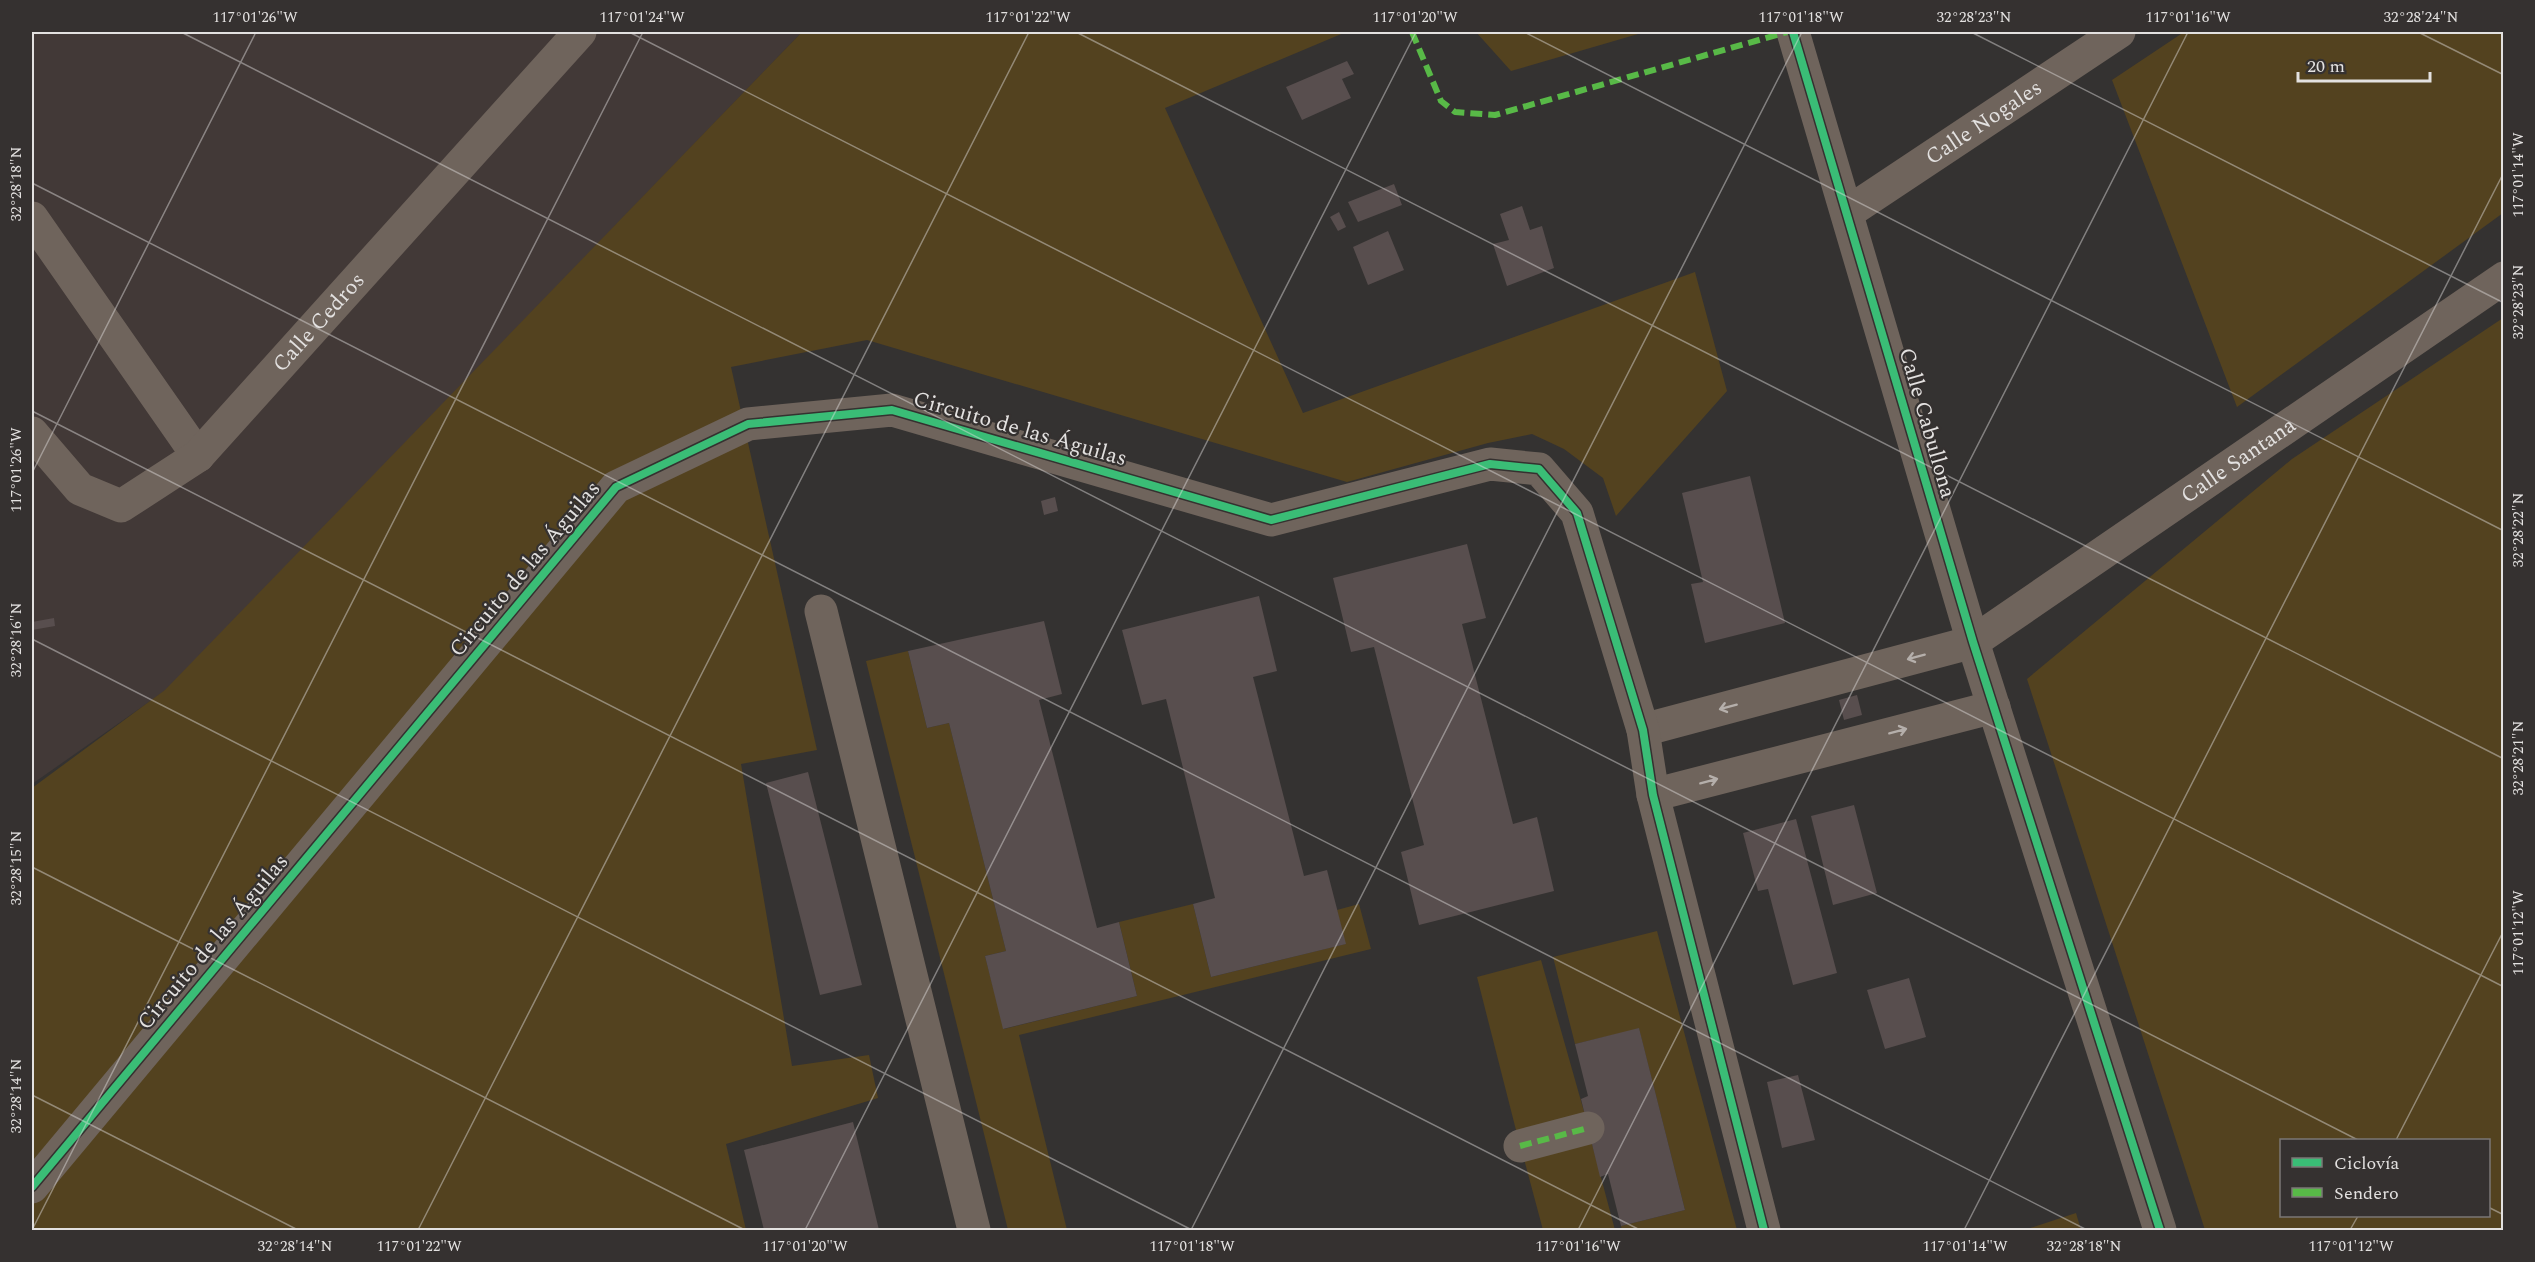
<svg xmlns="http://www.w3.org/2000/svg" width="2535" height="1262" viewBox="0 0 2535 1262" font-family="Spectral,serif">
<style>
.built{fill:#423937}
.green{fill:#53421f;fill-rule:evenodd}
.building{fill:#584e4e}
.lines{fill:none;stroke-linecap:round;stroke-linejoin:round}
.minor{stroke:#6f645c;stroke-width:33}
.quiet{stroke:#58b947;stroke-width:6;stroke-dasharray:12 6;stroke-linecap:butt}
.cycleway-casing{stroke:#353130;stroke-width:11}
.cycleway{stroke:#3abd76;stroke-width:8}
.oneway{stroke:#b5afab}
.ticks{fill:none;stroke:#e3e1e0;stroke-width:1.5;stroke-opacity:0.45}
.labels{text-anchor:middle;dominant-baseline:central;stroke-width:4.5;stroke-linejoin:round;paint-order:stroke}
.street-label{font-size:22px;fill:#e3e1e0;stroke:#353130}
.neatline{fill:none;stroke:#e3e1e0;stroke-width:2}
.ticks-label{font-size:15px;text-anchor:middle;fill:#e3e1e0}
</style>
<rect width="100%" height="100%" fill="#343231"/>
<path class="built" d="M32,32h770l-633,656 -137,96z"/>
<path class="green" d="M802,32h544l-181,76 138,305 392,-141 32,119 -111,125 -13,-38 -39,-29 -32,-15 -44,9 -141,39 -480,-142 -136,27 86,383 -76,14 51,302 77,-11 9,43 -152,46 20,86h-714v-442l133,-98z
M1476,32h169l-134,39z
M2184,32h319v181l-266,194 -125,-327z
M2503,318v912h-298l-178,-551 265,-220zM2282,1140h206v76h-206z
M908,651l19,77 22,-5 57,228 -21,5 19,73 133,-33 -18,-74 74,-18 18,73 134,-33 -8,-34 22,-6 12,45 -352,86 48,195h-59l-142,-569z
M1657,931l80,299h-115l-1,-4 64,-16 -46,-181 -64,15 -22,-87z
M1541,960l44,155 -68,19 -40,-157z
M1591,1140l24,90h-72l-19,-71z
M2076,1213l5,17h-57z"/>
<path class="building" d="M1347,61l7,13 -12,5 9,19 -49,22 -16,-33z
M1394,184l8,21 -44,17 -10,-20z
M1522,206l8,24 12,-4 12,42 -47,18 -14,-42 16,-4 -9,-26z
M1339,212l7,15 -8,4 -8,-14z
M1388,231l16,39 -36,15 -15,-38z
M1750,476l35,147 -80,20 -14,-59 12,-2 -21,-89z
M1055,497l3,14 -14,4 -3,-14z
M1467,544l19,74 -24,6 51,200 24,-7 17,74 -135,34 -18,-73 23,-7 -50,-198 -23,5 -18,-74z
M1259,596l18,75 -24,6 51,199 23,-6 19,74 -135,33 -18,-73 22,-6 -49,-199 -24,6 -20,-75z
M54,618l1,8 -23,4v-8z
M1044,621l18,73 -23,6 58,228 22,-6 18,74 -134,33 -18,-73 21,-5 -57,-228 -22,5 -19,-77z
M1857,695l5,20 -18,5 -5,-20z
M808,772l54,213 -42,10 -54,-212z
M1854,805l23,88 -44,12 -22,-89z
M1796,819l41,154 -44,12 -25,-96 -10,2 -15,-58z
M1909,978l17,59 -41,12 -18,-59z
M1639,1028l46,182 -64,16 -13,-52 -8,3 -19,-78 7,-3 -13,-52z
M1798,1075l17,65 -33,8 -15,-66z
M853,1122l26,108h-115l-20,-80z"/>
<g class="lines">
<g class="minor">
<path d="M1793,32l180,610 187,588"/>
<path id="s1" d="M1847,213l272,-181"/>
<path d="M32,218l166,238"/>
<path id="s2" d="M32,433l48,56 41,17 77,-50 382,-424"/>
<path d="M821,611l153,619"/>
<path id="s3" d="M1643,730l330,-88 531,-364"/>
<path d="M1653,795l341,-88"/>
<path d="M1520,1146l68,-18"/>
<path d="M32,1187l584,-700 132,-63 144,-14 379,110 219,-56 49,5 38,44 66,217 10,65 111,435"/>
</g>
<path class="quiet" d="M1412,32l29,69 14,11 40,3 292,-83
M1520,1146l68,-18"/>
<defs>
<path id="cycleway" d="M1793,32l180,610 187,588
M32,1187l584,-700 132,-63 144,-14 379,110 219,-56 49,5 38,44 66,217 10,65 111,435"/>
</defs>
<use href="#cycleway" class="cycleway-casing"/>
<use href="#cycleway" class="cycleway"/>
</g>
<defs><path id="oneway-shaft" d="M-6 0H5M1.5-3L5.5 0L1.5 3" fill="none" stroke-width="1.6" stroke-linecap="round" stroke-linejoin="round" transform="scale(1.5)"/></defs>
<g class="oneway">
<use href="#oneway-shaft" transform="translate(1916 657) rotate(165)"/>
<use href="#oneway-shaft" transform="translate(1728 707) rotate(165)"/>
<use href="#oneway-shaft" transform="translate(1898 731) rotate(-15)"/>
<use href="#oneway-shaft" transform="translate(1709 781) rotate(-15)"/>
</g>
<path class="ticks" d="M181,32l2177,1108M629,32l1875,955M1076,32l1428,727M1524,32l980,499M1971,32l533,271M2418,32l86,43M32,183l2055,1047M32,411l1608,819M32,473l224,-441M32,639l1160,591M32,867l713,363M32,1095l266,135M2396,1140l108,-210M2488,1207l16,8M32,1230l611,-1198M418,1230l611,-1198M805,1230l611,-1198M1191,1230l611,-1198M1578,1230l610,-1198M1964,1230l540,-1058M2350,1230l8,-14"/>
<g class="labels">
<g class="street-label">
<text stroke="none"><textPath href="#s1" startOffset="164">Calle Nogales</textPath></text>
<text stroke="none"><textPath href="#s2" startOffset="390">Calle Cedros</textPath></text>
<text transform="translate(1927 423) rotate(74)">Calle Cabullona</text>
<text transform="translate(1020 429) rotate(16)">Circuito de las Águilas</text>
<text stroke="none"><textPath href="#s3" startOffset="663">Calle Santana</textPath></text>
<text transform="translate(525 569) rotate(-50)">Circuito de las Águilas</text>
<text transform="translate(213 942) rotate(-50)">Circuito de las Águilas</text>
</g>
</g>
<rect width="2535" height="1262" fill="none" stroke="#353130" stroke-width="66"/>
<rect x="2280" y="1139" width="210" height="78" fill="#353130" stroke="#7b7776" stroke-width="1.5"/>
<rect x="2292" y="1158" width="30" height="9" fill="#3abd76" stroke="#7b7776" stroke-width="1.5"/>
<text x="2334" y="1169" font-size="18" fill="#e3e1e0">Ciclovía</text>
<rect x="2292" y="1188" width="30" height="9" fill="#58b947" stroke="#7b7776" stroke-width="1.5"/>
<text x="2334" y="1199" font-size="18" fill="#e3e1e0">Sendero</text>
<path d="M2298 72v9h132v-9" fill="none" stroke="#e3e1e0" stroke-width="3"/>
<text x="2307" y="72" font-size="18" fill="#e3e1e0" stroke="#353130" stroke-width="4.5" paint-order="stroke">20 m</text>
<rect x="33" y="33" width="2469" height="1196" class="neatline"/>
<g class="ticks-label">
<text x="255" y="22">117°01'26"W</text>
<text x="642" y="22">117°01'24"W</text>
<text x="1028" y="22">117°01'22"W</text>
<text x="1415" y="22">117°01'20"W</text>
<text x="1801" y="22">117°01'18"W</text>
<text x="1974" y="22">32°28'23"N</text>
<text x="2188" y="22">117°01'16"W</text>
<text x="2421" y="22">32°28'24"N</text>
<text transform="translate(2518 175) rotate(-90)" y="5">117°01'14"W</text>
<text transform="translate(16 184) rotate(-90)" y="5">32°28'18"N</text>
<text transform="translate(2518 302) rotate(-90)" y="5">32°28'23"N</text>
<text transform="translate(16 470) rotate(-90)" y="5">117°01'26"W</text>
<text transform="translate(2518 530) rotate(-90)" y="5">32°28'22"N</text>
<text transform="translate(16 640) rotate(-90)" y="5">32°28'16"N</text>
<text transform="translate(2518 758) rotate(-90)" y="5">32°28'21"N</text>
<text transform="translate(16 868) rotate(-90)" y="5">32°28'15"N</text>
<text transform="translate(2518 933) rotate(-90)" y="5">117°01'12"W</text>
<text transform="translate(16 1096) rotate(-90)" y="5">32°28'14"N</text>
<text x="295" y="1251">32°28'14"N</text>
<text x="419" y="1251">117°01'22"W</text>
<text x="805" y="1251">117°01'20"W</text>
<text x="1192" y="1251">117°01'18"W</text>
<text x="1578" y="1251">117°01'16"W</text>
<text x="1965" y="1251">117°01'14"W</text>
<text x="2084" y="1251">32°28'18"N</text>
<text x="2351" y="1251">117°01'12"W</text>
</g>
</svg>
